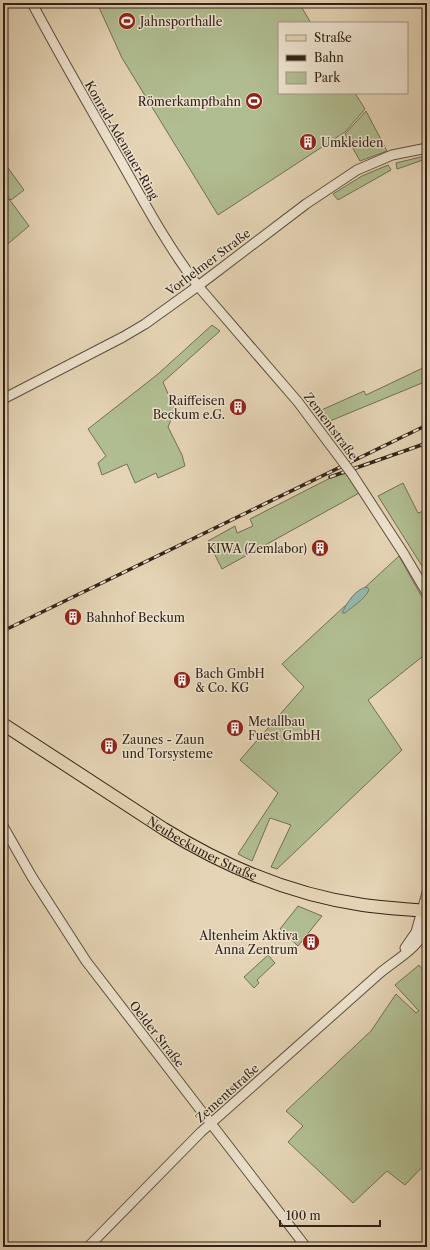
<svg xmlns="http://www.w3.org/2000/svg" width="430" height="1250" viewBox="0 0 430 1250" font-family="'Libre Caslon Text',serif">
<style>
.green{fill:#b0bd90;stroke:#717054}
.water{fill:#95b8ad;stroke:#6d7c71}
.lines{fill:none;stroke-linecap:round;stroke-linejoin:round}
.minor-casing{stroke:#5e4f3e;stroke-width:11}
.major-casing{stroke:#322317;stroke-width:14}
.minor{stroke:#ede2ce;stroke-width:9}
.major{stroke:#e4d3b4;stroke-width:12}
.rail-casing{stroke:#322317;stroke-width:3.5}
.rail{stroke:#ede2ce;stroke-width:2;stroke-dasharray:6;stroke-linecap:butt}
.minor-bridge-casing{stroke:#5e4f3e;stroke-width:11;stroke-linecap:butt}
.minor-bridge{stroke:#ede2ce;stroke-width:9}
.labels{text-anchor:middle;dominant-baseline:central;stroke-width:3;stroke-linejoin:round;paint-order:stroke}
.poi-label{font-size:12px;fill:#322317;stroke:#ede2ce;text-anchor:start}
.street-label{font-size:12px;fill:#322317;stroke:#ede2ce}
</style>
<rect width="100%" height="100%" fill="#e4d3b4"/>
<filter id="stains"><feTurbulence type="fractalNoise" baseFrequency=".005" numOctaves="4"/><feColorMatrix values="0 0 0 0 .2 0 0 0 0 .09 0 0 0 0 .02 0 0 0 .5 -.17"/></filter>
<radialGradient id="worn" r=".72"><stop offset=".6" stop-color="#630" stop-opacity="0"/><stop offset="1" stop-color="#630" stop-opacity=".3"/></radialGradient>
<path class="green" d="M97,3h202l12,20h-32v70h76l10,16 -20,23 -127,83 -96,-157z
M366,111l21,40 -27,10 -15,-27z
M425,156l2,4v8l-4,-8 -26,9 -1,-6z
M3,161l21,29 -13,10 -8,-9z
M388,165l3,5 -53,30 -5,-6 29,-18z
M9,199l20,27 -26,22v-45z
M212,325l8,6 -57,51 12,28 -7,17 14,28 3,11 -27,12 -2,-5 -21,10 -8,-19 -25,11 -4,-12 8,-7 -18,-27 70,-55z
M427,366v15l-102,42 -8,-11 47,-21 2,4z
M348,473l13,19 -139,77 -14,-28 27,-15 2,7 16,-7 -3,-7 84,-43z
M403,483l15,30 9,-3v64l-49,-78z
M399,556l28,50v47l-59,47 34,50 -125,119 -6,-2 20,-42 -21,-7 -18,43 -14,-7 40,-61 -38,-33 64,-73 -22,-23z
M298,906l24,10 -24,30 -18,-17z
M268,955l7,8 -18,17 2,3 -5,5 -10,-11z
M419,965c6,8 10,11 5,20l3,4v143l-1,1 1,2v27l-22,23 -18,-14 -34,32 -65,-61 15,-16 -17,-15 85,-80 25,-37 20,19 3,-2 -24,-26z"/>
<path class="water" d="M367,587l2,3c-5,10 -16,16 -24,23h-3c5,-10 13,-24 25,-26z"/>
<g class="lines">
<defs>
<path id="minor" d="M32,3c29,55 60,108 91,162 23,41 46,83 75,121l100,116
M3,399l120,-62 22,-13 53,-38 108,-82 51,-34 35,-15 35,-7
M352,474l52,80 23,39
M3,826l29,51 54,84 220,286
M405,948l11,-16 11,-39
M88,1247l113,-115 179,-159c18,-15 39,-25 47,-47"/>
<g id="major">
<path id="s1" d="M3,724l161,105c60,37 129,66 199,76 21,3 43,4 64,6"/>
</g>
</defs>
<use href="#minor" class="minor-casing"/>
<use href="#major" class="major-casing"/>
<use href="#minor" class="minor"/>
<use href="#major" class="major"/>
<defs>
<path id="rail" d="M330,477l97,-34
M3,631l424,-206"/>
</defs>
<use href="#rail" class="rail-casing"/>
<use href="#rail" class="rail"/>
<defs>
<path id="minor-bridge" d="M298,402l54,72"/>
</defs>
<use href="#minor-bridge" class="minor-bridge-casing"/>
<use href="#minor-bridge" class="minor-bridge"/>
</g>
<defs>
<symbol id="stadium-disc" viewBox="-11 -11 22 22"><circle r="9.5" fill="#8f2418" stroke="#ede2ce"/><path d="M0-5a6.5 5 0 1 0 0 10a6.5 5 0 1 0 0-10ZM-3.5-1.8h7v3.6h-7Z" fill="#fff"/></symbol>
<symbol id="building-disc" viewBox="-11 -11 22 22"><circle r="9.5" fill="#8f2418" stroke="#ede2ce"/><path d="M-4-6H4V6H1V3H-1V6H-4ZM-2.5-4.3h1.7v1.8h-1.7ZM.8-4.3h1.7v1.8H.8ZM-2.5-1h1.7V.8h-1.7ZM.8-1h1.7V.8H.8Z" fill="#fff"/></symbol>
</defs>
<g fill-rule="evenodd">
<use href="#stadium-disc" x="117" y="11" width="20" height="20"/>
<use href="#stadium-disc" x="244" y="91" width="20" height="20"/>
<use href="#building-disc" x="298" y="132" width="20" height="20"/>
<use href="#building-disc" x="228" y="397" width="20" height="20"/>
<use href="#building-disc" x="310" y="538" width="20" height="20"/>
<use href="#building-disc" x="63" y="607" width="20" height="20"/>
<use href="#building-disc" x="172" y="670" width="20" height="20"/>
<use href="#building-disc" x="225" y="718" width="20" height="20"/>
<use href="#building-disc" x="99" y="736" width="20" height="20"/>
<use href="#building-disc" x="301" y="932" width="20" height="20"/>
</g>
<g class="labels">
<g class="poi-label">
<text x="140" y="21">Jahnsporthalle</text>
<text x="241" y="101" text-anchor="end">Römerkampfbahn</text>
<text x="321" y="142">Umkleiden</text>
<text x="225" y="400" text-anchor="end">Raiffeisen<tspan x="225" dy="14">Beckum e.G.</tspan></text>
<text x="307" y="548" text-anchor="end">KIWA (Zemlabor)</text>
<text x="86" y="617">Bahnhof Beckum</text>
<text x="195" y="673">Bach GmbH<tspan x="195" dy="14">&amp; Co. KG</tspan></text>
<text x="248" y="721">Metallbau<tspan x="248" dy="14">Fuest GmbH</tspan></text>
<text x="122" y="739">Zaunes - Zaun<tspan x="122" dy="14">und Torsysteme</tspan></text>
<text x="298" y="935" text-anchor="end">Altenheim Aktiva<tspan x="298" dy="14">Anna Zentrum</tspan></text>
</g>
<g class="street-label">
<text transform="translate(122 140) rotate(60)">Konrad-Adenauer-Ring</text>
<text transform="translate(208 262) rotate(-37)">Vorhelmer Straße</text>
<text transform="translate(331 426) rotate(53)">Zementstraße</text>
<text stroke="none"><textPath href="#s1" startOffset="235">Neubeckumer Straße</textPath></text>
<text transform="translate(157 1034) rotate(52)">Oelder Straße</text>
<text transform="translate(227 1093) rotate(-42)">Zementstraße</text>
</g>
</g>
<rect width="430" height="1250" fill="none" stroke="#e4d3b4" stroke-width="16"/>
<rect x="4" y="4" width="422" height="1242" fill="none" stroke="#322317" stroke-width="2"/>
<rect x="8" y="8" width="414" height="1234" fill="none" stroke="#322317"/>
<rect x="278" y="22" width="130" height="72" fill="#ede2ce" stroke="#a29685"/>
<rect x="286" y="35" width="20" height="6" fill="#e4d3b4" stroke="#a29685"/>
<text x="314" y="42" font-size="12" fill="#322317">Straße</text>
<rect x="286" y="55" width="20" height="6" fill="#322317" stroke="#a29685"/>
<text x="314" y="62" font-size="12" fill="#322317">Bahn</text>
<rect x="286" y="72" width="20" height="12" fill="#b0bd90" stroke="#a29685"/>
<text x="314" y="82" font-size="12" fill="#322317">Park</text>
<path d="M280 1220v6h100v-6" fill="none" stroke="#322317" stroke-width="2"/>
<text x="286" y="1220" font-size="12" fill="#322317" stroke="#ede2ce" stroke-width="3" paint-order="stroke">100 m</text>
<rect width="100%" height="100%" filter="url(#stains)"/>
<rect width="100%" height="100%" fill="url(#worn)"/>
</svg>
